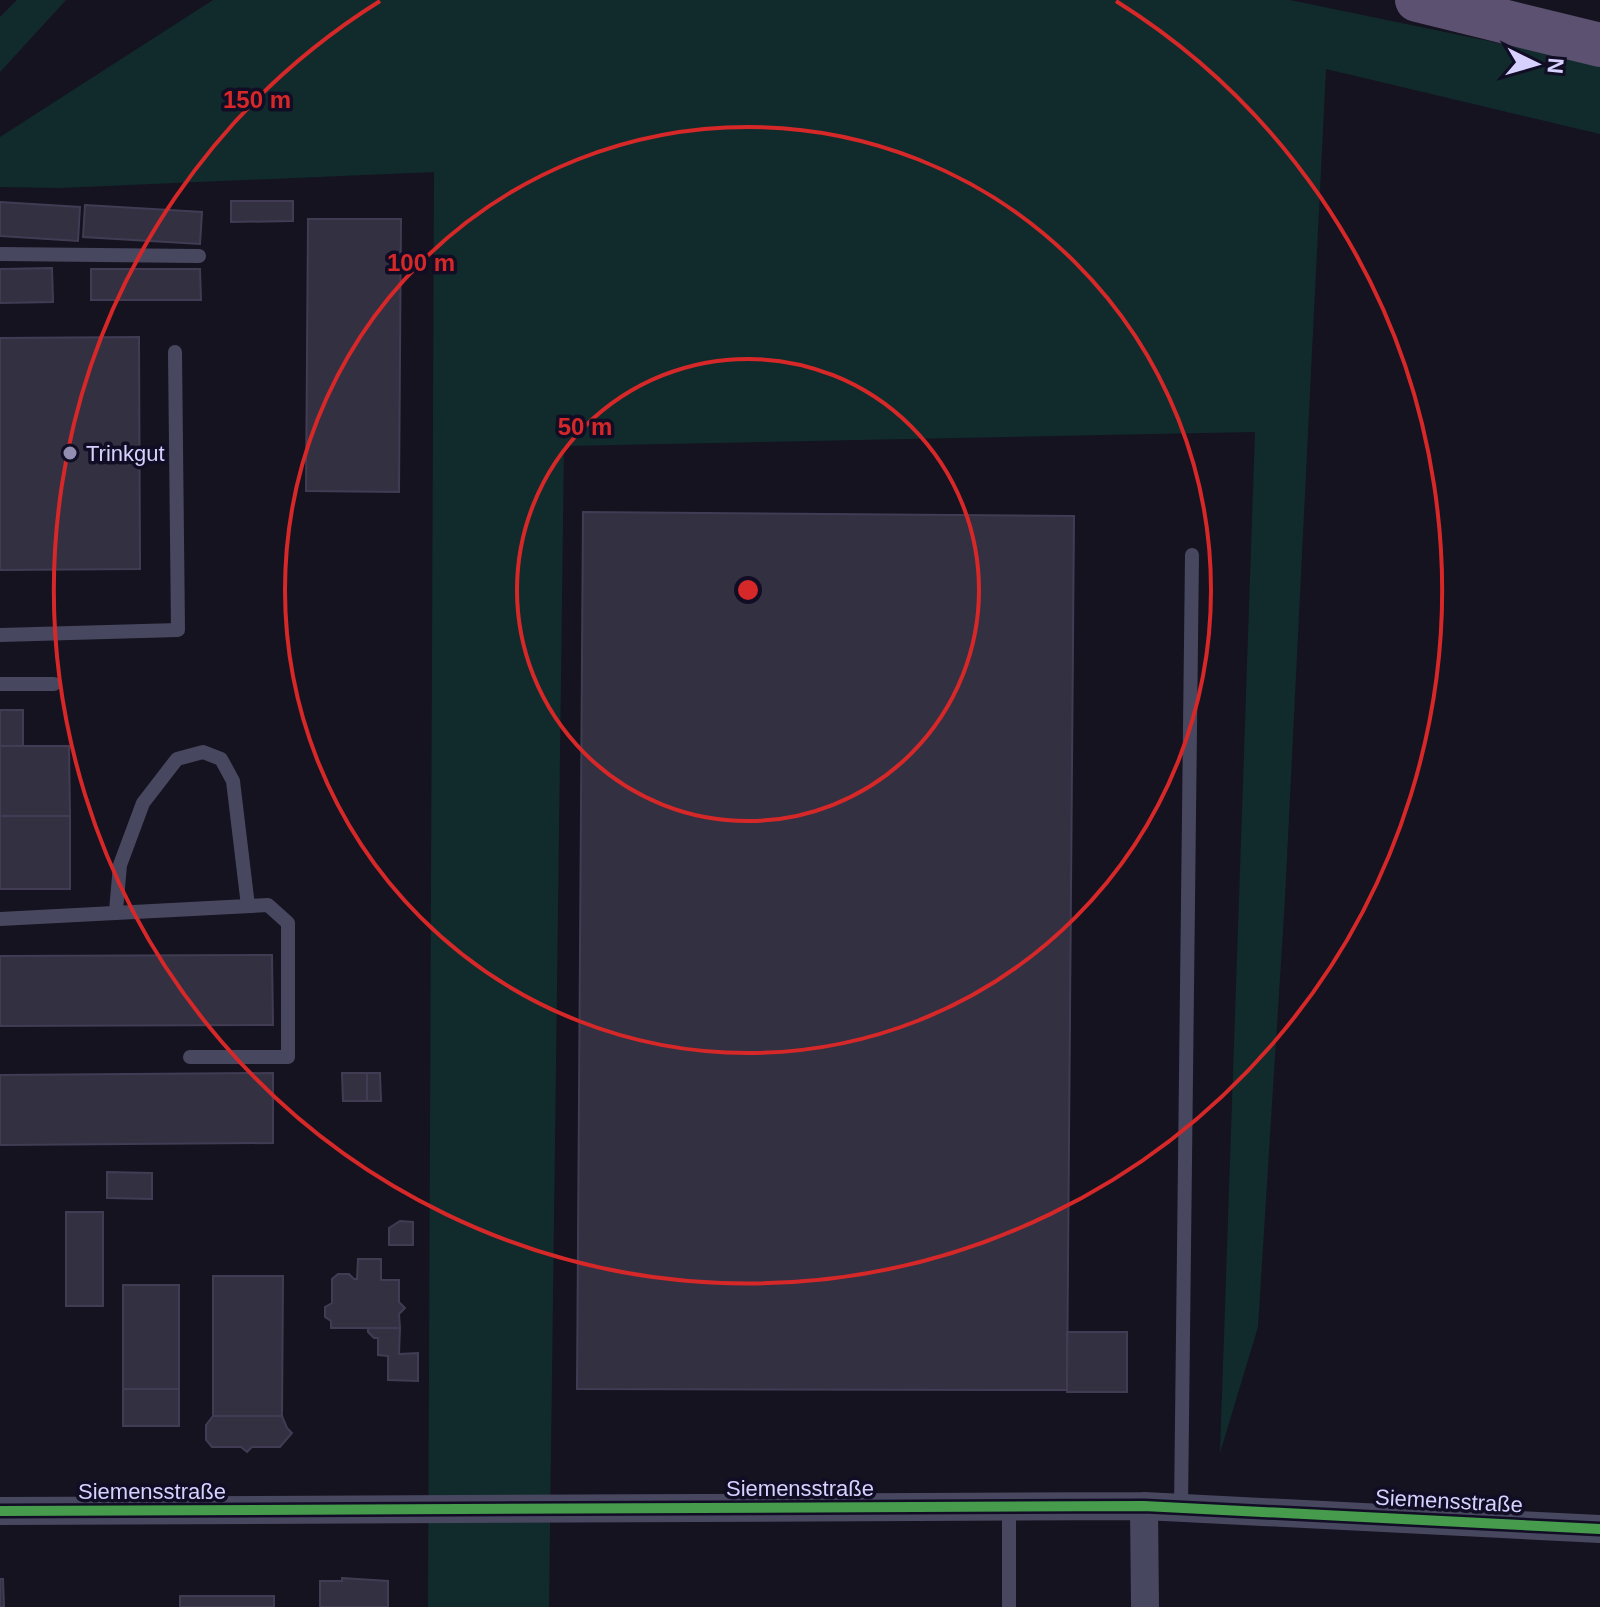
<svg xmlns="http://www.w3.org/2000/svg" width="1600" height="1607" viewBox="0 0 1600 1607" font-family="Arial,sans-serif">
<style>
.green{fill:#112b2c}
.building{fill:#333042;stroke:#413c54;stroke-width:2}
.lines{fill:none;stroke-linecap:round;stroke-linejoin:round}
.lane{stroke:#484760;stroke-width:14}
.street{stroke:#484760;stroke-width:28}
.primary{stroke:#5c5171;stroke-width:44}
.cycleway-casing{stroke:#110d25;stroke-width:15}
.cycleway{stroke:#469c4c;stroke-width:10}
.ring{fill:none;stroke:#d62828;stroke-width:4}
.poi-dot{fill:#928eb1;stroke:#110d25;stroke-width:3}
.labels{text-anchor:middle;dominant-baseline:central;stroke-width:7;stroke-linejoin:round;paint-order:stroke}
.poi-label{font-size:22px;fill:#d6d1ff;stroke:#110d25;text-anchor:start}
.street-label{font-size:22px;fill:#d6d1ff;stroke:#110d25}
.centre{fill:#d62828;stroke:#110d25;stroke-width:4}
.ring-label{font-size:24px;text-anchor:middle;font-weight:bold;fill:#d62828;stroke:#110d25;stroke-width:7;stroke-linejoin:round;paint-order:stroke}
</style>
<rect width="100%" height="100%" fill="#14131f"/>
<path class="green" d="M17,0h49l-66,72v-55z
M213,0h1077l310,64v70l-274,-65 -41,829 -27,429 -38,126 35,-1021 -691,14 -15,1161h-121l6,-1435 -374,16 -60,-1v-50z"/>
<path class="building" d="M231,201h62v20l-62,1z
M0,202l80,5 -2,34 -78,-5z
M85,205l117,7 -2,32 -117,-7z
M308,219h93l-2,273 -93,-1z
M52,268l1,34 -53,1v-34z
M91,269h109l1,31h-110z
M139,337l1,232 -140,1v-232z
M583,512l491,4 -7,874 -490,-1z
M0,710h23v36h-23z
M0,746h69l1,70h-70z
M0,816h70v73h-70z
M272,955l1,70 -273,1v-70z
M273,1073v70l-273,2v-70z
M342,1073h25v28h-24z
M367,1073h13l1,28h-14z
M107,1172l45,1v26l-45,-1z
M66,1212h37v94h-37z
M400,1221l13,1v23h-24v-17z
M358,1259h23v21h18v22l6,6 -6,6 1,14h-69v-7l-6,-4v-10l7,-4v-24l6,-5h11l5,5h3z
M213,1276h70l-1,140h-69z
M123,1285h56v104h-56z
M368,1328h32l-1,26 19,-1v28l-30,-1v-24l-10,-1v-17h-4l-6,-6z
M1067,1332h60v60h-60z
M123,1389h56v37h-56z
M213,1416h69l5,12 5,5 -12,14h-28l-5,5 -6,-5h-29l-6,-7v-15z
M342,1578l46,3v26h-68v-26h22z
M0,1579h3l1,28h-4z
M180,1596h94v11h-94z"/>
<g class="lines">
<path class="lane" d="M0,254l199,2
M0,635l178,-5 -3,-278
M0,684h54
M116,911l4,-46 23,-62 34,-44 26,-7 18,7 12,22 15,125
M0,919l268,-14 20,18v134h-98
M1009,1507v100
M1181,1508l11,-953"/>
<path class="street" d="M1144,1506l1,101
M0,1511l1144,-5 456,23"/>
<path class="primary" d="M1417,0l183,45"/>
<defs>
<path id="cycleway" d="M0,1511l1144,-5 456,23"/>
</defs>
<use href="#cycleway" class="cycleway-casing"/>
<use href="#cycleway" class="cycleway"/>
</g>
<g class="ring">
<circle cx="748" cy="590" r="231"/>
<circle cx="748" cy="590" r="463"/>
<path d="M1116 1A694 694 0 1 1 380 1"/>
</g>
<circle class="poi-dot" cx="70" cy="453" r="8"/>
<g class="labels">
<g class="poi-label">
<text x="86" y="453">Trinkgut</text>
</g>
<g class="street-label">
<text x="800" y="1488">Siemensstraße</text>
<text x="152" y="1491">Siemensstraße</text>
<text transform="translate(1449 1501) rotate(3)">Siemensstraße</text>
</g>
</g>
<circle cx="748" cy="590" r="12" class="centre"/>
<g class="ring-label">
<text x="257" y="108">150 m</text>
<text x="421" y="271">100 m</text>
<text x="585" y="435">50 m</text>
</g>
<g transform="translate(1536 64) rotate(95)" stroke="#110d25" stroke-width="6" paint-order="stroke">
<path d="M0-6L14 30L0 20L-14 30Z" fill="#d6d1ff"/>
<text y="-12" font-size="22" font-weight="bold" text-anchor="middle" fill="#d6d1ff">N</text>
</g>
</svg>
